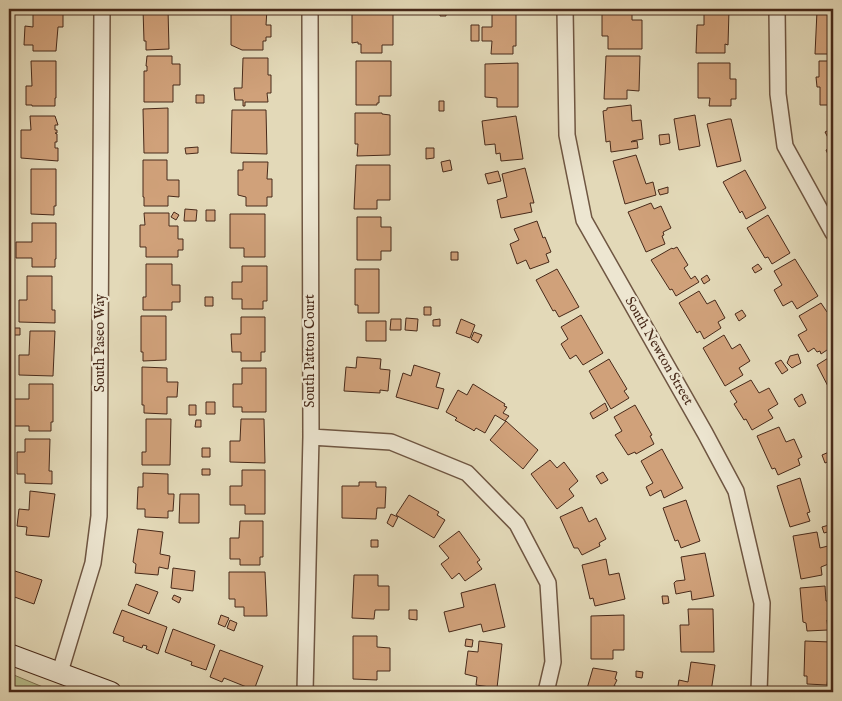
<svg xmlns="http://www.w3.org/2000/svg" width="842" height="701" viewBox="0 0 842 701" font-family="'IM FELL English',serif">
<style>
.green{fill:#b8be8c;stroke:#807453}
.building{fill:#d0a17a;stroke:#482a1a}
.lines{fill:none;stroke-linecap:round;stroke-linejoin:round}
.street-casing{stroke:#6f5642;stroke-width:18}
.secondary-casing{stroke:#482a1a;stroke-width:22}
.street{stroke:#ede6d1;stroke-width:15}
.secondary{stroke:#ede6d1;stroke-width:20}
.labels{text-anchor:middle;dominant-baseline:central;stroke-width:4.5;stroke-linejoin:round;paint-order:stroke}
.street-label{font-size:14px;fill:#482a1a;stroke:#ede6d1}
</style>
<rect width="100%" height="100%" fill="#e3d9b8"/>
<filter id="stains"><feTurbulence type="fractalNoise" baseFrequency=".004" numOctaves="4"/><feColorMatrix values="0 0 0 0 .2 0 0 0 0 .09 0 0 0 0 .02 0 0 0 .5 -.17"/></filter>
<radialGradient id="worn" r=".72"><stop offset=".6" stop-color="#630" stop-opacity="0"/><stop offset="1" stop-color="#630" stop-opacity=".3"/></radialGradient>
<path class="green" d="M9,673l46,19h-46z"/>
<path class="building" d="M33,9h30v18h-5l-2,24h-23v-6h-9l1,-19 8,1z
M143,9h25l1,40 -23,1v-9h-2z
M231,9h36l-1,16h5v12h-5v4h-3v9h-21l-11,-5z
M358,9h35v36h-11v8h-21v-9h-3v-2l-6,1v-32h6z
M440,9h6v7h-6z
M602,9h30v11h10v29h-34v-13h-6z
M704,10h25l-1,35 -3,-1v9h-29l1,-28h7z
M492,11h24v35h-3v8h-22l1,-13h-10v-14h10z
M817,11h16v43h-18z
M471,25h8v16h-8z
M147,56h25v8h8v21h-7v17h-29v-31h3v-5h-1z
M606,56h34l-1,35 -12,-1v9h-23z
M243,58h25v17h3v18h-4l1,9h-23v4h-2v-6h-8l-1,-12h8z
M31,61h25v37h-1v8h-23v-1h-6v-19h6z
M356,61h35v35h-12v7h-2v2h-21z
M819,61h14v44h-13v-18h-3l-1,-10h3z
M518,63v44h-21v-9l-12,-1v-33z
M698,63h32v16h6v20h-5v7h-22l1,-8h-12z
M196,95h8v8h-8z
M439,101h5v10h-5z
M631,105l1,16 9,-1 2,19 -11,2 -1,1 6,-1 1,7 -27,4 -1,-11 -4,1 -3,-31 4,-1v-2z
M168,108v45h-24l-1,-44z
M232,110h34l1,44 -36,-1z
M355,113h27v1l8,1v40l-33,1 1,-12h-3z
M695,115l5,31 -21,4 -5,-31z
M30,116h25l3,9h-3v5h2v3h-2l2,1v8h-2v6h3v13l-37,-3v-28h10z
M516,116l7,43 -22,2 -1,-8 -4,1 -1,-10 -10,1 -3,-24z
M728,119h3l10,42 -24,6 -10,-43z
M833,128v37l-7,-15 7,-3 -8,-15z
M669,134l1,9 -10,2 -1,-10z
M198,147v6l-12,1 -1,-6z
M426,148h8v10l-8,1z
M636,155l10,29 7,-2 3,13 -31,9 -12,-43z
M143,160h24v20h12v17l-11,-1v10h-24v-9h-1z
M450,160l2,10 -9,2 -2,-10z
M243,162h25l-1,17h5v18h-5v9h-21v-9l-8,-2v-25h5z
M356,165h34v35h-13v9h-23z
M525,168l9,35h-4l2,9 -31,6 -4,-18 10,-3 -5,-23z
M31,169h25v37h-2v9l-23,-1z
M745,170l21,38 -20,11 -4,-8 -2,2 -17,-31z
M498,171l3,10 -13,3 -3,-10z
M668,187v6l-8,2 -2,-5z
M651,203l3,6 7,-3 10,22 -8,4 1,3 -2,1 3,8 -19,8 -18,-40z
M185,209l12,1 -1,11h-12z
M206,210h9v11h-9z
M174,212l5,3 -3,5 -5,-3z
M144,213h25v13h9v13h5v11h-5v7h-32v-10h-6v-22h5z
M230,214h35v43h-21v-9h-14z
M768,215l22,38 -18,11 -4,-7 -3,1 -18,-30z
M357,217h24v10h10v24h-10v9h-24z
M537,221l6,17 2,-1 6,15 -5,2 3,8 -19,7 -4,-9 -9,4 -7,-20 9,-4 -5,-11z
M32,223h24v36h-1v8h-23v-9h-16v-16h16z
M677,247l11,18 -4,3 7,11 4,-3 4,6 -23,14 -4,-7 -2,1 -19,-30 21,-12 1,1z
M451,252h7v8h-7z
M795,259l23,37 -21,13 -5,-8 -9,5 -9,-16 8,-5 -8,-14z
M146,264h26v21h8v17h-8v8h-29v-13h3z
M758,264l4,5 -7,4 -3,-5z
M242,266h25v35h-4v8h-21v-10h-10v-17h10z
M355,269h24v44h-21v-8h-3z
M557,269l22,38 -20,10 -4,-7 -2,1 -17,-31z
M707,275l3,5 -6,4 -3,-5z
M27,276h25v34h3v13l-36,-1v-22h8z
M699,291l8,13 8,-4 10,18 -7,4 3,6 -17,11 -4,-8 -3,2 -18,-30z
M205,297h8v9h-8z
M821,303l6,9 3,-3 3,5v32l-12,8 -1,-3 -3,1 -3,-4 -6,4 -10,-17 9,-5 -8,-14z
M424,307h7v8h-7z
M742,310l4,6 -7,5 -4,-7z
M581,315l22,38 -20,12 -7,-10 -6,4 -9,-15 7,-5 -7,-12z
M141,316h25v44l-23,1v-9h-2z
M241,317h24v35h-4v9h-20v-9h-9l-1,-18h10z
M406,318l12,1 -1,12 -12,-1z
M391,319h10v11h-11z
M440,319v7h-7v-6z
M461,319l14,6 -5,13 -14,-5z
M366,321h20v20h-20z
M12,328h8v7h-8z
M30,331h25l-2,45 -34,-1v-20h10z
M474,332l8,3 -4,8 -7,-4z
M724,335l8,14 8,-5 10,17 -11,7 4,7 -18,11 -22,-38z
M798,354l3,9 -9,5 -5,-5 3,-7z
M833,355v38l-1,1 -15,-29z
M357,357l24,2 -1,10 10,1 -2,21 -8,-1v3l-36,-2 2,-24 10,1z
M609,359l18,30 -3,2 5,7 -18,11 -22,-38z
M781,360l7,10 -6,4 -7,-11z
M414,365l26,8 -4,14 8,2 -6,20 -42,-12 7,-24 8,3z
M142,367l25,1v14h11l-1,15h-10v17l-23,-1v-8h-2z
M242,368h24v44h-24v-5h-9v-23h9z
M751,380l8,13 10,-5 9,16 -10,6 5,8 -21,12 -6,-11 -2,1 -10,-16 3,-2 -7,-11z
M29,384h24v38h-2v9h-22v-5h-20v-27h20z
M473,384l32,20 -1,2 3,1 -4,6 6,3 -4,5 -10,-6 -10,18 -9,-5 -2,3 -1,-1 -18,-10 2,-2 -11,-6 12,-22 9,5z
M802,394l4,9 -7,4 -5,-8z
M206,402h9v12h-9z
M605,403l3,7 -15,9 -3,-6z
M189,405h7v10h-7z
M635,405l17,30 -2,1 4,8 -18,10 -1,-2 -7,3 -13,-20 7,-4 -8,-14z
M146,419h25l-1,46h-28v-13h4z
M241,419h23l1,44 -35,-1v-21h10z
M196,420h5v7h-6z
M506,421l32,29 -15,19 -33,-29z
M779,427l7,15 8,-3 8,18 -4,2 2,6 -22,10 -3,-7 -3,1 -15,-33z
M25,439h25l-1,32h3v13l-27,-1v-9h-8v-22h8z
M202,448h8v9h-8z
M662,449l21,39 -19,10 -3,-8 -11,6 -4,-9 7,-4 -12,-22z
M829,452l3,8 -7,3 -3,-8z
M550,460l7,8 7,-6 14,19 -9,8 5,7 -17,13 -26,-35z
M202,469h8v6h-8z
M242,470h23v44h-20v-9h-15v-19h12z
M603,472l5,8 -7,4 -5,-8z
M143,473l25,1v20h6v2l-1,15h-5v7l-23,-1v-8h-8l1,-22h5z
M800,478l10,34 -3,1 3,8 -20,6 -13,-41z
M359,482h17v5h10l-1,21h-8l-1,11 -34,-1v-32h17z
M30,491l25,3 -6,43 -23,-2 1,-8 -10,-1 2,-17 10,1z
M180,494h19v29h-20z
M409,495l30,17 -2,3 8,5 -11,18 -38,-23z
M686,500l14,41 -19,7 -3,-8 -3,1 -12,-33z
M582,507l7,15 7,-4 10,21 -7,4 1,3 -18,9 -4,-7h-4l-14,-31z
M391,514l7,3 -5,10 -6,-4z
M240,521h23v36h-3v8h-20v-6h-10v-21h9z
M829,525l2,6 -7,2 -2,-6z
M138,529l25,3 -3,22 10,2 -2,13 -9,-2 -1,8 -23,-2 1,-9 -3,-2z
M459,531l21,29 -3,2 5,7 -17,12 -6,-8 -7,6 -11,-15 8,-6 -10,-12z
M817,532l3,16 8,-2 3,17 -10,4 1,8 -21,4 -8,-43z
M371,540h7v7h-7z
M705,553l9,43 -22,4 -1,-9 -15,3 -2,-11 2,-2 9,-1 -4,-23z
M606,559l3,16 10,-2 6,26 -30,7 -2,-8 -3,1 -8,-34z
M173,568l22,3 -2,20 -22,-3z
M9,569l33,11 -8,24 -25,-9z
M229,572h36l2,44h-23v-9h-9v-8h-6z
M354,575h24v11h11v24h-14l-1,9 -22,-1z
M136,584l22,8 -9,22 -21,-9z
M495,584l10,43 -22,5 -2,-8 -32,8 -5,-20 20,-5 -3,-14z
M825,586l1,15h7v19h-6l1,10 -21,1 -1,-8 -3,-1 -3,-34z
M174,595l7,3 -2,5 -7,-4z
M662,596h6l1,7 -6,1z
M688,609h25l1,43h-33l-1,-27h9z
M122,610l45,17 -9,27 -12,-5 1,-3 -4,-1 -1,3 -19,-7 1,-4 -11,-4z
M409,610h8v10l-8,-1z
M221,615l8,3 -4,9 -7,-3z
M624,615v35h-11v9h-22v-43z
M230,620l7,3 -3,8 -7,-3z
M173,629l42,16 -9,25 -15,-5 1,-3 -27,-10z
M353,636h24v11l13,1v23h-13v9l-24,-1z
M466,639l7,1 -1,7 -7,-1z
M479,641l23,3 -5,44 -21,-3 1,-8 -12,-3 3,-23 10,1z
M805,641l25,1 -1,16h4v18h-5l-1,9 -20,-1v-8h-3z
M220,650l43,16 -9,24 -30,-12 -2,4 -12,-5z
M691,662l24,3 -4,27h-34l2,-12 9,2z
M593,668l24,4 -2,7 2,1 -3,6 10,2 -1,4h-37z
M636,671l7,1 -1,6 -6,-1z"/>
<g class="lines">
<defs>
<path id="street" d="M565,9l2,126 17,85 121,213 31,58 26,112 -3,89
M777,9l1,85 7,52 48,87
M311,437l80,5 76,31 50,51 31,59 5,79 -7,30
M60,672l33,-109 6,-47 3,-507
M305,692l6,-255 -1,-428"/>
<path id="secondary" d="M9,654l102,38"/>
</defs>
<use href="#street" class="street-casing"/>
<use href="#secondary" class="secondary-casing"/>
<use href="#street" class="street"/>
<use href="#secondary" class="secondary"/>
</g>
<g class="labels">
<g class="street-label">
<text transform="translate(100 343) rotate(-90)">South Paseo Way</text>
<text transform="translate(310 351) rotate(-90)">South Patton Court</text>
<text transform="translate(659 351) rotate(60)">South Newton Street</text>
</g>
</g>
<rect width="842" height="701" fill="none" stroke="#e3d9b8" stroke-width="30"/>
<rect x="10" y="10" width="822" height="681" fill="none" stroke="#482a1a" stroke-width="2.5"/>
<rect x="15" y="15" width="812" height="671" fill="none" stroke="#482a1a"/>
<rect width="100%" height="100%" filter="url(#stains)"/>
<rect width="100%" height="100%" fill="url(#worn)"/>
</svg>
